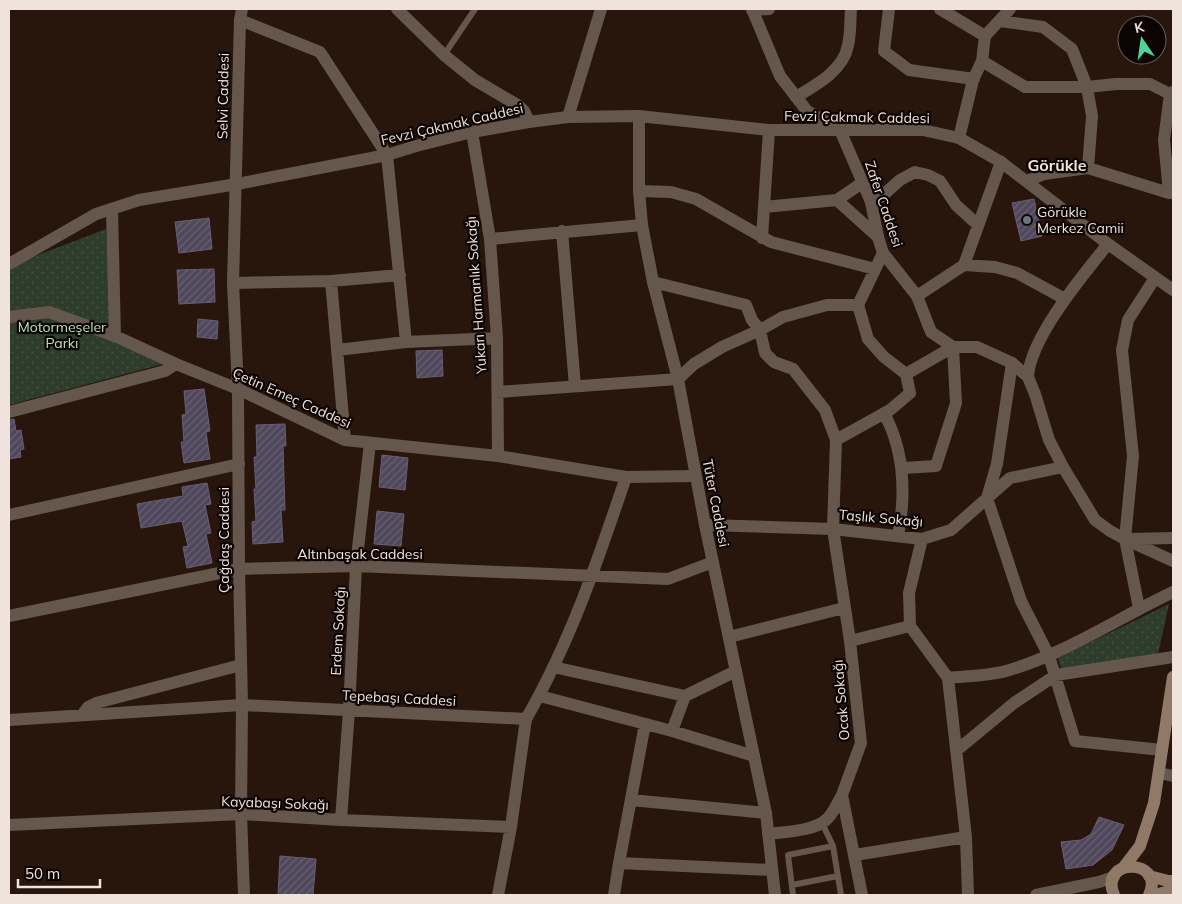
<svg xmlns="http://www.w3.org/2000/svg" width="1182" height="904" viewBox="0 0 1182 904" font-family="Mulish,sans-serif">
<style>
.grass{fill:url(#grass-dots)}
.building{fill:url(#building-hatch);stroke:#675e74}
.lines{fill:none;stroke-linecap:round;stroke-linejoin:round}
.service{stroke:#66574d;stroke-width:6}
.minor{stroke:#66574d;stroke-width:12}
.tertiary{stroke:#66574d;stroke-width:12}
.secondary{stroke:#917968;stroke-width:12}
.worship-dot{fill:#6b7280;stroke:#0b0402;stroke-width:2}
.labels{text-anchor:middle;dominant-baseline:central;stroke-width:4.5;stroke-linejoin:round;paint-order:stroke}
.street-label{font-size:14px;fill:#f0e3dc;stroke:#0b0402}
.poi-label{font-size:14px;fill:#f0e3dc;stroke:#0b0402;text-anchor:start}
.park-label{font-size:14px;fill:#b6e5b0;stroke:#0b0402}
.quarter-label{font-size:16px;font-weight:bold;fill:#f0e3dc;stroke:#0b0402}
</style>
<defs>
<pattern id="grass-dots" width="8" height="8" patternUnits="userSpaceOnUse" patternTransform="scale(1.25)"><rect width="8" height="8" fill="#2d3c2b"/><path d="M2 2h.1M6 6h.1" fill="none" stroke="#424f3f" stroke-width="1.8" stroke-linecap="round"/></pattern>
<pattern id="building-hatch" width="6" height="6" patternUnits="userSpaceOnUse" patternTransform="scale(1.25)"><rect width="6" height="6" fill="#4f475b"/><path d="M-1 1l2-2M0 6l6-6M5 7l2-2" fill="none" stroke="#696172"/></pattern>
</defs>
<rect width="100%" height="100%" fill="#28160c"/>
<path class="grass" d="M106,229l9,107 52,27 -158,42v-139z
M1169,604l-11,50 -96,17 -4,-13z"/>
<path class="building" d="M1034,199l8,37 -21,5 -9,-38z
M209,218l3,31 -33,4 -4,-31z
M214,269l1,33 -36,2 -2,-34z
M198,319l20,2 -1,18 -20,-2z
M442,350l1,26 -26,2 -1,-27z
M204,389l6,42 -4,1 4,27 -26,4 -3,-21h3l-2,-27 4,-1 -2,-23z
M14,419l2,12 5,-1 3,19 -4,1 1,7 -12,2v-39z
M285,424l1,22h-3l2,64h-4l2,32 -30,2 -1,-22 4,-1 -2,-32h2l-2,-32h3l-1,-32z
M382,455l26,3 -3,32 -26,-3z
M207,483l4,21 -6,1 6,28 -5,1 6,29 -25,5 -4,-21 5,-1 -6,-25 -41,7 -4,-24 46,-8 -1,-9z
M377,511l27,3 -3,32 -27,-2z
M1099,817l25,8 -12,25 -19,15 -27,4 -5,-27 20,-2 10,-6z
M280,856l36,3 -3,36h-35z"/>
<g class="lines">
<path class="service" d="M444,55l31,-46
M822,823l11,23 8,49
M792,885l46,-9
M793,895l-5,-40 45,-9"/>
<path class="minor" d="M397,9l47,46 31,25 44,26 5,5 5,11
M889,9l-5,42 25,19 65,9
M940,9l45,27
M752,10l17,-1
M240,20l80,32 67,103 19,187
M1000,21l43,6 29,22 15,38 5,29 -4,52
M982,61l43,26h62l29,-3h34l20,10 3,-2
M796,97c20,-12 48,-27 52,-52 3,-12 2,-25 3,-36
M568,117l33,-108
M472,132l18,107 7,99 1,118
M959,138l14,-58 9,-19 3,-25 25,-27
M1027,181l17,-7 44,-6 81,25h4
M639,191l32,1 25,7 75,43 104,27
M1169,193l-5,-53 6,-46
M837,200l41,37
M871,202l10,-5 19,-17 15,-8 13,3 12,6 16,24 22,20
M764,207l73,-7 25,-17
M112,209l3,127
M562,231l13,155
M762,238l7,-108
M490,239l152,-14
M883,253l-25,52 10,34 16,18 22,17
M964,265l31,2 22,6 48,26
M331,281l14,159
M653,282l93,23 6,15 8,10 5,23 9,9 19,7 32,41 11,30
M233,283l98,-2 69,-6
M917,296l47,-31 37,-103
M9,317l40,-5 66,24 61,28 62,25 107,51 153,16 128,21 69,-1
M337,350l69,-8 91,-4
M1012,363l-15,101 -10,34 34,103 28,55 26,85 87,9
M1028,377c2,-39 55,-102 80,-133
M498,392l180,-13 16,-15 28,-17 38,-17 23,-13 44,-12h31
M9,412l156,-41 11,-7
M884,413c21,39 22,81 14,123
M9,515l230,-51
M705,525l128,4 89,10 29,-9 59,-52 53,-11
M1139,608l-14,-69 8,-83 -11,-106 6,-30 27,-42
M9,616l230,-47 117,-3 312,13 45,-17
M910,626l38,52 18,159 2,58
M729,637l115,-29
M850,641l60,-15 -1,-33 13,-54
M553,667l132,29 51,-25
M948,678c19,-2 40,-2 58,-7 59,-17 112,-53 167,-79
M540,696l132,35 82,25
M82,715l6,-8 8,-4 145,-38
M9,720l233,-15 284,14c44,-76 72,-159 100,-242
M672,731l13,-35
M956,751l58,-48 42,-28 117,-18
M1159,773l14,3
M631,800l135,13
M341,820l8,-110 7,-144 14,-123
M9,825l232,-11 100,6 170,7
M768,834c16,-2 49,-3 60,-16 6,-6 10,-16 14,-23
M855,855l111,-18
M619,863l153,7
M498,895l13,-68 15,-108
M614,895l5,-32 26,-139
M862,895l-20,-100 19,-52 -11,-102 -17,-112 3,-89 54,-30 20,-17 -4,-19 47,-27 3,56 -20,63 -33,2"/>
<path class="tertiary" d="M242,9l-2,11 -7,263 5,106 1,180 3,136 -1,109 3,81
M752,9l28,67 27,35 33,19 31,72 7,35 5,16 34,43 14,36 22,15h24l35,16 16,14 7,17 14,46 14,27 32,53 15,11 15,8 48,22
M639,116v75l3,34 11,57 25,97 27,146 61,288 9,82
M9,264l87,-50 43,-14 98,-16 150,-29 29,-9 56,-14 57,-10 39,-5 71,-1 130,14h154l36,8 42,24 107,82 65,46
M1130,539l43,-1
M1036,895l63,-13 15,-5"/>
<path class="secondary" d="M1124,867l16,-21 14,-43 19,-126
M1149,876l19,5h5
M1114,895c-16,-38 52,-37 35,0
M1155,895l18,-5"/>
</g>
<circle class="worship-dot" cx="1027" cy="220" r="5"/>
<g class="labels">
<g class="street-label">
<text transform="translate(223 96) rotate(-89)">Selvi Caddesi</text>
<text transform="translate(857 117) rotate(1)">Fevzi Çakmak Caddesi</text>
<text transform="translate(452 124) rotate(-13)">Fevzi Çakmak Caddesi</text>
<text transform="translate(884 204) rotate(71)">Zafer Caddesi</text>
<text transform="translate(476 295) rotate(-94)">Yukarı Harmanlık Sokağı</text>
<text transform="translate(292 398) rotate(24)">Çetin Emeç Caddesi</text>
<text transform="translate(716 503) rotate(79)">Tüter Caddesi</text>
<text transform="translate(881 518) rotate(5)">Taşlık Sokağı</text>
<text transform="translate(224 540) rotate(-90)">Çağdaş Caddesi</text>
<text x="360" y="554">Altınbaşak Caddesi</text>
<text transform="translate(338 631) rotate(-87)">Erdem Sokağı</text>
<text transform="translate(399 698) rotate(3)">Tepebaşı Caddesi</text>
<text transform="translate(841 700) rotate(-95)">Ocak Sokağı</text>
<text transform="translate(275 803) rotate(2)">Kayabaşı Sokağı</text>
</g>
<g class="poi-label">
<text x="1037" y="212">Görükle<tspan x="1037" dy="16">Merkez Camii</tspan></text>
</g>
<g class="park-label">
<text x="62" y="327">Motormeşeler<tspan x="62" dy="16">Parkı</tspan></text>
</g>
<g class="quarter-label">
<text x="1057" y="165">Görükle</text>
</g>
</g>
<rect width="1182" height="904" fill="none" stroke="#f0e3dc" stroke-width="20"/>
<g transform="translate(1142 40) rotate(347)"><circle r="24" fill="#0b0402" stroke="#675d59"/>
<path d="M0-4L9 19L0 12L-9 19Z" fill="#4ed399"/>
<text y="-8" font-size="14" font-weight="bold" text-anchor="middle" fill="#f0e3dc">K</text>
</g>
<path d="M18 879v8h82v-8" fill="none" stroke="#f0e3dc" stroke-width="2.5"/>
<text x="25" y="879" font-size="15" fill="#f0e3dc" stroke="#0b0402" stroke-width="4" paint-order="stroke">50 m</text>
</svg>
